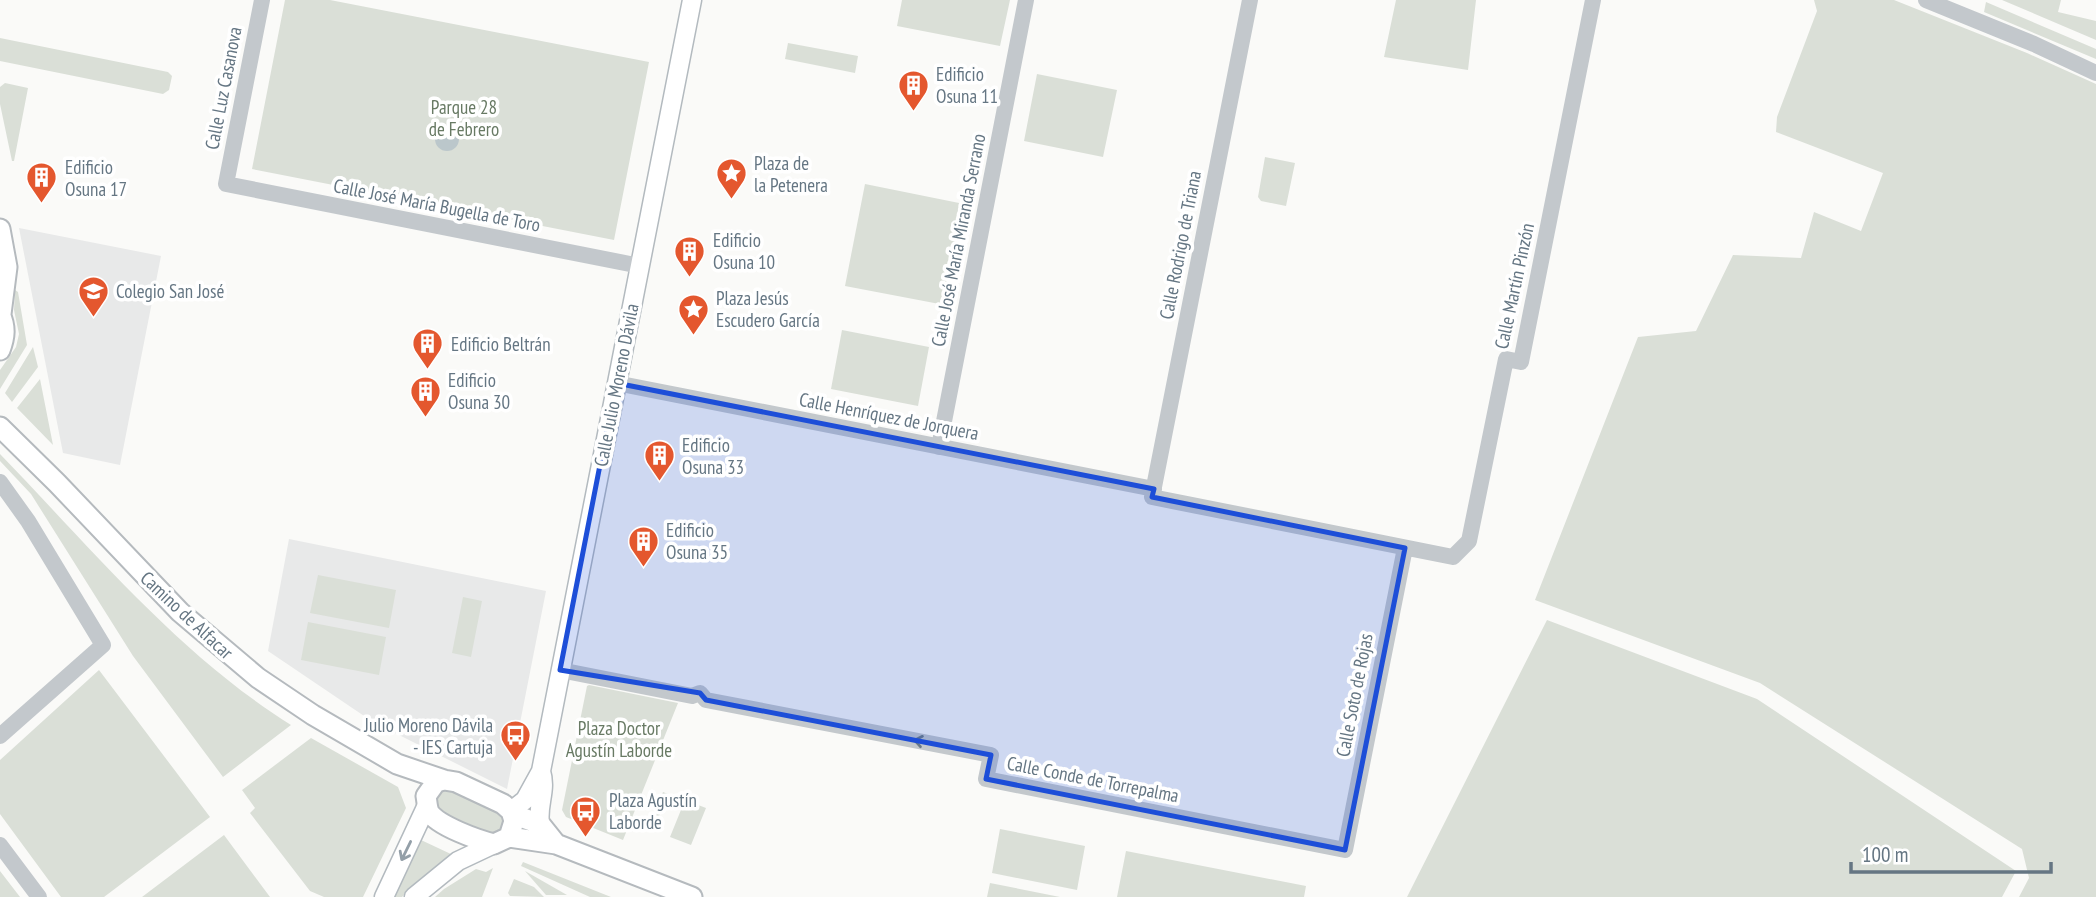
<svg xmlns="http://www.w3.org/2000/svg" width="2096" height="897" viewBox="0 0 2096 897" font-family="'PT Sans Narrow',sans-serif">
<style>
.built{fill:#e8e9e9}
.green{fill:#dadfd7}
.water{fill:#bbc7cb}
.lines{fill:none;stroke-linecap:round;stroke-linejoin:round}
.secondary-casing{stroke:#b3babf;stroke-width:21}
.primary-casing{stroke:#b5babe;stroke-width:23}
.tertiary{stroke:#c3c8cc;stroke-width:16}
.secondary{stroke:#fff;stroke-width:18}
.primary{stroke:#fff;stroke-width:19}
.oneway{stroke:#6a7a87}
.oneway2{stroke:#939fa8}
.marked{fill:#1d4ed8;fill-opacity:0.2;stroke:#1d4ed8;stroke-width:5;stroke-linejoin:round}
.labels{text-anchor:middle;dominant-baseline:central;stroke-width:7;stroke-linejoin:round;paint-order:stroke}
.poi-label{font-size:19px;fill:#657683;stroke:#fff;text-anchor:start}
.street-label{font-size:19px;fill:#657683;stroke:#fff}
.park-label{font-size:19px;fill:#687a64;stroke:#fff}
</style>
<rect width="100%" height="100%" fill="#fafaf8"/>
<path class="built" d="M19,228l142,28 -41,209 -57,-12z
M289,539l257,52 -39,198 -134,-67 -105,-71z"/>
<path class="green" d="M285,0h45l319,62 -35,178 -362,-71z
M902,0h108l-10,46 -103,-20z
M1396,0h80l-8,70 -84,-13z
M1814,0h80l133,53 69,31v813h-77l10,-19 -7,-29 -262,-166 -225,-83 103,-263 58,-6 37,-76 68,3 13,-46 47,19 22,-58 -107,-41 1,-15 40,-106z
M2002,0h59l-3,12 38,9v19z
M1986,2l110,47v10l-112,-47z
M0,38l168,34 4,4 -3,14 -6,4 -163,-33z
M788,43l70,13 -3,17 -70,-14z
M1037,74l80,16 -14,67 -79,-16z
M5,83l23,5 -14,73h-2l-12,-57v-17z
M1265,157l30,6 -9,43 -25,-5 -3,-4z
M865,184l104,21 -19,101 -105,-20z
M15,290l3,2 9,53 -27,44v4v-23l16,-23 3,-13 -5,-24z
M842,330l87,17 -11,59 -87,-17z
M33,347l5,20 -26,35 -7,-9z
M40,379l13,66 -36,-37z
M0,454c92,95 178,200 291,271l-68,52 -90,-121 -102,-162 -31,-33z
M318,575l78,15 -7,38 -79,-15z
M463,597l19,4 -11,56 -19,-4z
M1547,620l210,79 259,172 -14,26h-595z
M308,622l78,15 -7,38 -78,-15z
M99,670l111,147 -106,80h-43l-61,-83v-54z
M589,685l89,18 -55,137 -57,-23 -4,-7 25,-124z
M311,738l87,49 8,21 -43,89h-39l-14,-6 -60,-78 5,-5 -13,-18z
M446,789h6c15,8 66,22 47,44l-10,2 -48,-24 -5,-9 1,-6z
M663,792l5,2 -15,37 -5,-2z
M685,800l21,8 -15,37 -21,-8z
M1000,829l85,17 -8,44 -85,-17z
M224,835l46,62h-128z
M421,840l32,15 -32,23 -19,19h-10z
M1126,851l180,35 -2,11h-187z
M523,862l88,35h-21l-69,-31z
M493,868l-11,29h-47l9,-8 32,-20 10,3z
M0,871l20,26h-20z
M525,871l42,24h-21z
M514,879l20,8 10,10 -34,-1 -2,-3z
M990,883l70,14h-73z"/>
<path class="water" d="M435 139a12 12 0 1 1 24 0a12 12 0 1 1-24 0Z"/>
<g class="lines">
<defs>
<path id="secondary" d="M511,811l14,-11 16,-29 151,-771
M540,824c-3,-20 7,-33 1,-53
M384,897l43,-92
M414,897l44,-36 36,-17"/>
<path id="primary" d="M0,229l7,38 -6,47
M0,314c6,13 5,23 0,36
M0,427l57,56 123,129 78,66 55,37 84,49 47,16 12,2 47,22 8,7 3,10 -5,16 -15,7c-16,-4 -56,-18 -65,-32 -2,-5 -2,-11 -3,-16l10,-14 8,-2
M512,814l28,10 16,20
M509,837l47,7 136,53"/>
</defs>
<use href="#secondary" class="secondary-casing"/>
<use href="#primary" class="primary-casing"/>
<path class="tertiary" d="M262,0l-36,184 414,82
M1250,0l-98,497 301,60 16,-16 37,-182 15,3 72,-362
M1926,0l108,44 62,29
M616,383l538,106
M939,447l87,-447
M0,482l28,39 75,124 -103,91
M560,670l132,26 8,-3 6,7 285,55 -5,24 359,71 60,-302
M0,845l39,52"/>
<use href="#secondary" class="secondary"/>
<use href="#primary" class="primary"/>
</g>
<defs><path id="oneway-shaft" d="M-6 0H5M1.5-3L5.5 0L1.5 3" fill="none" stroke-width="1.6" stroke-linecap="round" stroke-linejoin="round" transform="scale(1.75)"/></defs>
<use class="oneway" href="#oneway-shaft" transform="translate(924 742) rotate(-169)"/>
<use class="oneway2" href="#oneway-shaft" transform="translate(406 851) rotate(116)"/>
<path class="marked" d="M616,383l538,106 -2,8 253,51 -60,302 -359,-71 5,-24 -285,-55 -6,-7 -140,-23z"/>
<defs>
<symbol id="building-pin" viewBox="-11 -11 22 30"><path d="M0 17L-7.5 6A9.5 9.5 0 1 1 7.5 6Z" fill="#e4572e" stroke="#fff"/><path d="M-4-6H4V6H1V3H-1V6H-4ZM-2.5-4.3h1.7v1.8h-1.7ZM.8-4.3h1.7v1.8H.8ZM-2.5-1h1.7V.8h-1.7ZM.8-1h1.7V.8H.8Z" fill="#fff"/></symbol>
<symbol id="sight-pin" viewBox="-11 -11 22 30"><path d="M0 17L-7.5 6A9.5 9.5 0 1 1 7.5 6Z" fill="#e4572e" stroke="#fff"/><path d="M0-6L1.8-2.2L6-1.7L2.9 1.2L3.7 5.4L0 3.3L-3.7 5.4L-2.9 1.2L-6-1.7L-1.8-2.2Z" fill="#fff"/></symbol>
<symbol id="school-pin" viewBox="-11 -11 22 30"><path d="M0 17L-7.5 6A9.5 9.5 0 1 1 7.5 6Z" fill="#e4572e" stroke="#fff"/><path d="M0-5L7-2L0 1L-7-2ZM-4 1L0 2.5L4 1V4Q0 6-4 4Z" fill="#fff"/></symbol>
<symbol id="bus-pin" viewBox="-11 -11 22 30"><path d="M0 17L-7.5 6A9.5 9.5 0 1 1 7.5 6Z" fill="#e4572e" stroke="#fff"/><path d="M-5-6H5V4H4V6H2V4H-2V6H-4V4H-5ZM-3.5-4V0h7V-4ZM-3.5 1.2v1.5H-2V1.2ZM2 1.2v1.5H3.5V1.2Z" fill="#fff"/></symbol>
</defs>
<g fill-rule="evenodd">
<use href="#building-pin" x="896" y="68" width="35" height="47"/>
<use href="#sight-pin" x="714" y="156" width="35" height="47"/>
<use href="#building-pin" x="24" y="160" width="35" height="47"/>
<use href="#building-pin" x="672" y="234" width="35" height="47"/>
<use href="#school-pin" x="76" y="274" width="35" height="47"/>
<use href="#sight-pin" x="676" y="292" width="35" height="47"/>
<use href="#building-pin" x="410" y="326" width="35" height="47"/>
<use href="#building-pin" x="408" y="374" width="35" height="47"/>
<use href="#building-pin" x="642" y="438" width="35" height="47"/>
<use href="#building-pin" x="626" y="524" width="35" height="47"/>
<use href="#bus-pin" x="498" y="718" width="35" height="47"/>
<use href="#bus-pin" x="568" y="794" width="35" height="47"/>
</g>
<g class="labels">
<g class="poi-label">
<text x="936" y="74">Edificio<tspan x="936" dy="22">Osuna 11</tspan></text>
<text x="754" y="163">Plaza de<tspan x="754" dy="22">la Petenera</tspan></text>
<text x="65" y="167">Edificio<tspan x="65" dy="22">Osuna 17</tspan></text>
<text x="713" y="240">Edificio<tspan x="713" dy="22">Osuna 10</tspan></text>
<text x="116" y="291">Colegio San José</text>
<text x="716" y="298">Plaza Jesús<tspan x="716" dy="22">Escudero García</tspan></text>
<text x="451" y="344">Edificio Beltrán</text>
<text x="448" y="380">Edificio<tspan x="448" dy="22">Osuna 30</tspan></text>
<text x="682" y="445">Edificio<tspan x="682" dy="22">Osuna 33</tspan></text>
<text x="666" y="530">Edificio<tspan x="666" dy="22">Osuna 35</tspan></text>
<text x="493" y="725" text-anchor="end">Julio Moreno Dávila<tspan x="493" dy="22">- IES Cartuja</tspan></text>
<text x="609" y="800">Plaza Agustín<tspan x="609" dy="22">Laborde</tspan></text>
</g>
<g class="street-label">
<text transform="translate(223 88) rotate(-79)">Calle Luz Casanova</text>
<text transform="translate(437 205) rotate(11)">Calle José María Bugella de Toro</text>
<text transform="translate(958 240) rotate(-79)">Calle José María Miranda Serrano</text>
<text transform="translate(1180 245) rotate(-79)">Calle Rodrigo de Triana</text>
<text transform="translate(1514 286) rotate(-78)">Calle Martín Pinzón</text>
<text transform="translate(616 385) rotate(-79)">Calle Julio Moreno Dávila</text>
<text transform="translate(889 416) rotate(11)">Calle Henríquez de Jorquera</text>
<text transform="translate(187 615) rotate(43)">Camino de Alfacar</text>
<text transform="translate(1354 695) rotate(-79)">Calle Soto de Rojas</text>
<text transform="translate(1093 779) rotate(11)">Calle Conde de Torrepalma</text>
</g>
<g class="park-label">
<text x="464" y="107">Parque 28<tspan x="464" dy="22">de Febrero</tspan></text>
<text x="619" y="728">Plaza Doctor<tspan x="619" dy="22">Agustín Laborde</tspan></text>
</g>
</g>
<path d="M1851 862v10h200v-10" fill="none" stroke="#657683" stroke-width="3.5"/>
<text x="1862" y="862" font-size="21" fill="#657683" stroke="#ffffff" stroke-width="5" paint-order="stroke">100 m</text>
</svg>
